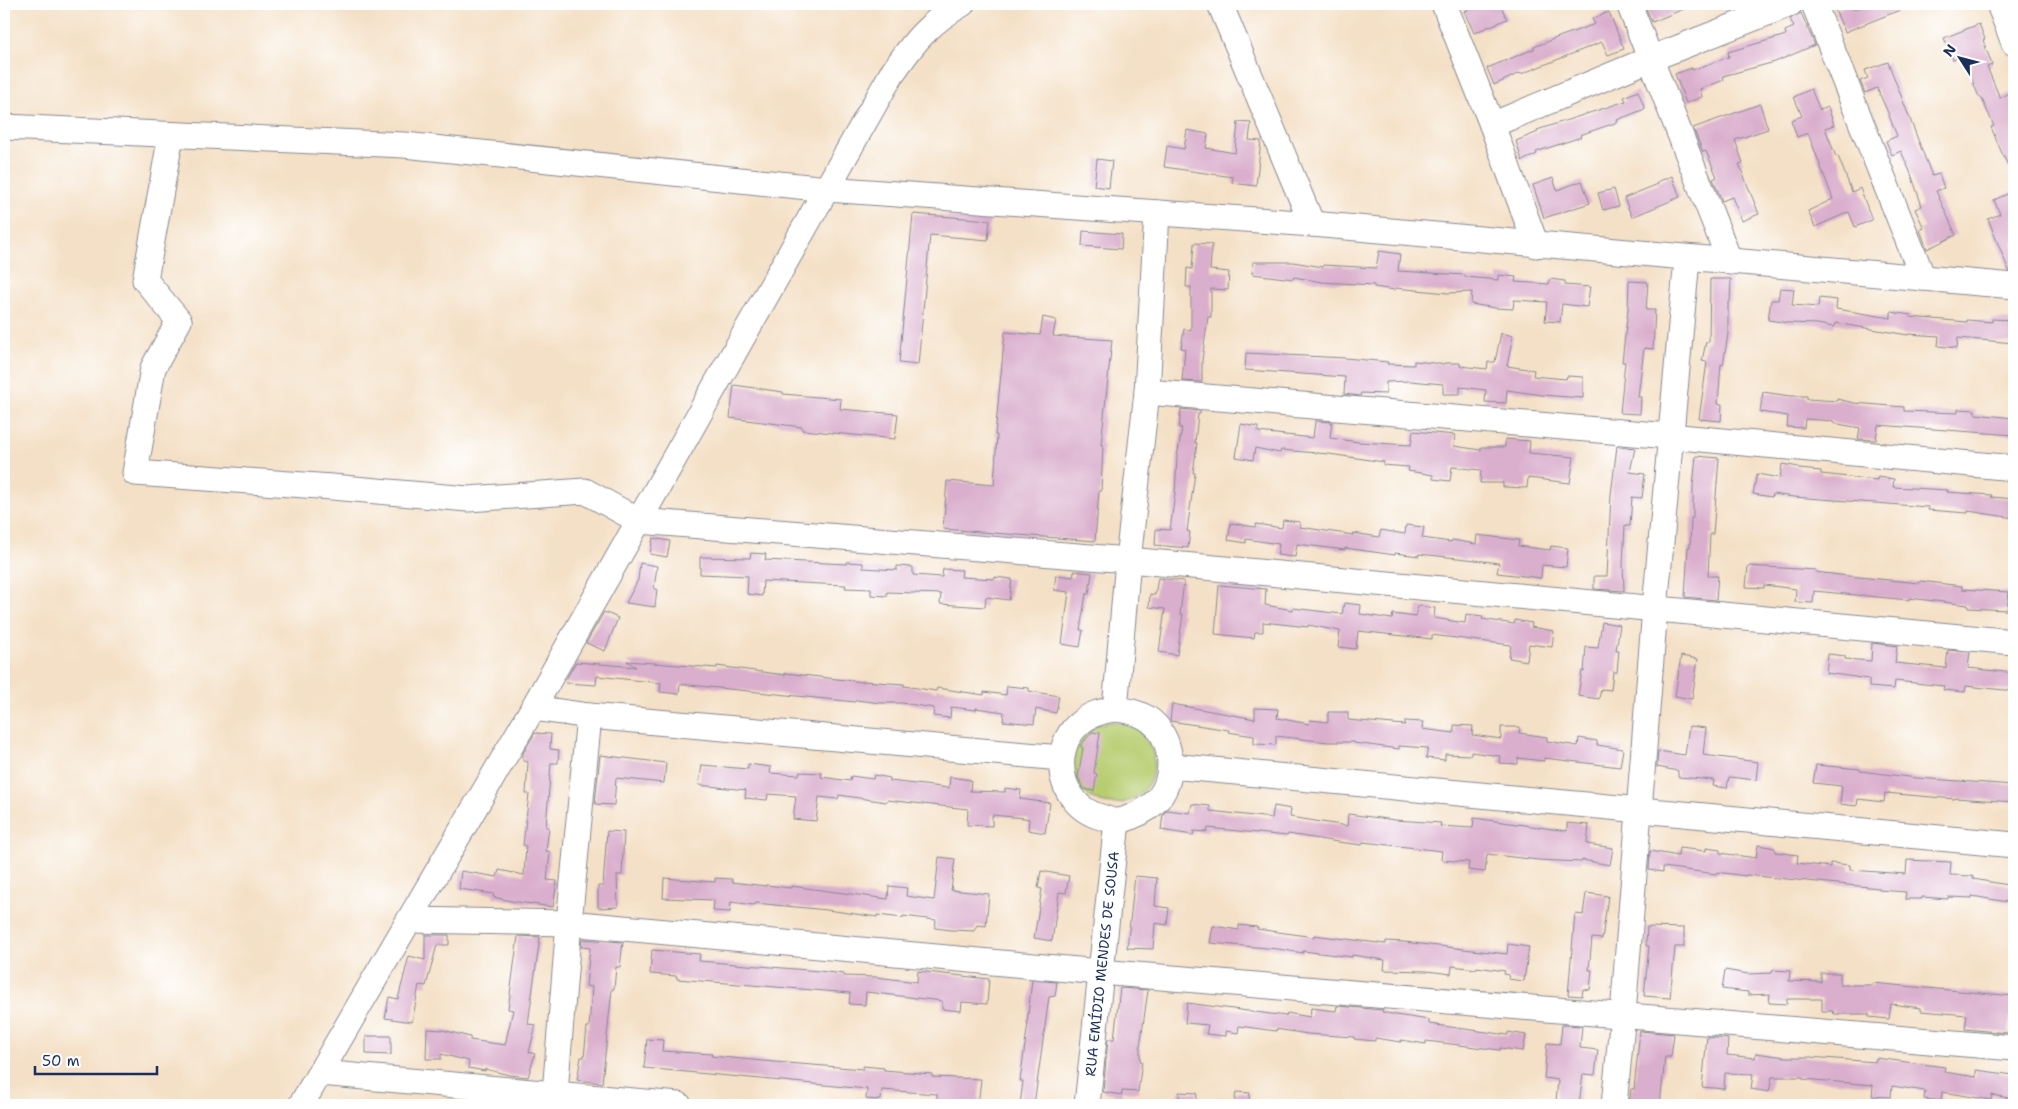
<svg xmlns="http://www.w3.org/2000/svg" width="2018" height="1109" viewBox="0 0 2018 1109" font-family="'Shantell Sans',sans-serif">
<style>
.green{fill:#b7cd71;stroke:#697e68}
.building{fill:#daafcd}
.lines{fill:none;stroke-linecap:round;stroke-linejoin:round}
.minor-casing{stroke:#888892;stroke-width:27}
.minor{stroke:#fff;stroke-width:25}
.labels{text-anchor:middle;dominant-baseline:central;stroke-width:4.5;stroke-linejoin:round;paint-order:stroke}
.street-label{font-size:14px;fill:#1b2f5e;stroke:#fff}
</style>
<rect width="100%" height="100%" fill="#fff"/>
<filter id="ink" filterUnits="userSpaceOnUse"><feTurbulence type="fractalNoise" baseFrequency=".02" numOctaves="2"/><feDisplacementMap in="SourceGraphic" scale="10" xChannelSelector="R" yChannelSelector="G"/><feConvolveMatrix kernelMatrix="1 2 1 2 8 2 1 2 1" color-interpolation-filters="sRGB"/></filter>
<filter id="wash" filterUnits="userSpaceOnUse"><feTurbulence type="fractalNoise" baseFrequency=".0096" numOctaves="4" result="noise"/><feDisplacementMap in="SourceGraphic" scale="20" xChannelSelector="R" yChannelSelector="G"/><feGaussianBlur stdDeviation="1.12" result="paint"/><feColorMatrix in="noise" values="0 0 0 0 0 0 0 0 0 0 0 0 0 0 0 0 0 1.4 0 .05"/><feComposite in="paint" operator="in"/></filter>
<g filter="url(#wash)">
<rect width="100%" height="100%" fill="#f4e0c6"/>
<path class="green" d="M1072 763a41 41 0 1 1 82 0a41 41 0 1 1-82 0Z"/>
<g id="blocks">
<path class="building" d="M1466,4h34l7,15 -33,14 -10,-22 4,-1z
M1644,4h52l-44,18z
M1850,4l3,6 16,-6h46l-70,28 -10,-22z
M1609,12l15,37 -16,6 -6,-13 -81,32 -1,-1 -26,12 -7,-17 47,-19v-2l22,-9 39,-14 -3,-5z
M1801,13l14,32 -40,17 -52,14 1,4 -24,9 2,8 -16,6 -11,-29 17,-6v2l37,-13 -1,-5 58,-17 -1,-4 9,-4 -4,-8z
M1979,24l6,15 -2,1 9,25 -5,2 13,31 10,-5 4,9v76l-13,-27 -10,-24 3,-1 -13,-29h-2l-17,-42 -9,5 -9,-22z
M1888,62l44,114 7,-2 5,14 -8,3 20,44 -29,14 -7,-19 4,-2 -9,-19 7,-3 -11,-32 -10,-23 -9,4 -6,-14 11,-5 -9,-23 -11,-25 -12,5 -5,-12 8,-3 -3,-8z
M1811,89l9,21 8,-3 6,18 -9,3 11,29 2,-1 14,36 8,-4 12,32 -17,7 -6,-15 -34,15 -7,-16 25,-12 -25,-66 -11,4 -6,-17 11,-4 -8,-19z
M1638,91l7,18 -28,11 1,2 -38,13 1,2 -45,15 1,2 -15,7 -6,-20 22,-9 -1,-2 89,-29 -2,-4z
M1760,104l8,25 -33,11 8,23 -4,1 20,50 -17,7 -10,-24 -10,4 -9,-22 4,-2 -11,-26 -3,1 -10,-24z
M1238,122l13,1 -2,17 12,1 -5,45 -24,-3 1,-6 -69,-10 3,-21 17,3 3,-19 21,4 -2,14 29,5z
M1097,159l15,2 -3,27 -15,-2z
M1672,176l8,21 -48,20 -8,-19 34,-14 -1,-2z
M1553,178l4,12 25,-9 8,22 -46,15 -11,-33z
M1614,189l5,17 -16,4 -5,-17z
M2014,191v81l-5,-1 -21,-52 12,-5 -6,-14z
M913,214l77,6 -2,20 -58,-5 -12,130 -19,-2z
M1083,231l39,3 -1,15 -39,-3z
M1194,243l18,1 -2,26 19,2 -1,18 -17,-1v28h-3l-6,43v22l-20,-1 3,-32 -4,-1 3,-19 7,1v-43h-5l1,-19 5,1z
M1379,251l21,3 -2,17 67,4v2l33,3v-5l18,2 -1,5 34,2 1,-5 15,2v4l25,2 -3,20 -25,-3 -2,18 -15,-1 2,-19 -33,-2 -1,9 -18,-1 -24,-4 1,-12 -24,1 -53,-5v2l-21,-3v-2l-52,-3 -28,-5 -1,2 -41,-5 1,-12h40l30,5v-2l53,3z
M1710,279h21l-1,23h-2v32l-5,31 -2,-1 -3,40h4l-1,17 -22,-2 8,-57 -5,-1 4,-19h3z
M1629,281l19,1 -2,28h9l-2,39 -9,-1 -6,49h3l-1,17 -20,-1 5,-51h-3l6,-53z
M1780,288l14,1 -2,16 26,2 1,-9 18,2 -1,9 55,9v-6l20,3 -1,2 57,5v-2l25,2v-3l22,1v23l-56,-5 -1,10 -19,-2 1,-10 -31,-2v1l-73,-12 -1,4 -17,-3 -28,-1 -21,-3 3,-20h7z
M1043,317l13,3 -3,16 59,4 -11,105h2l-2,46h-2l-4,50 -152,-12 4,-48 47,4 3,-50h-2l10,-103 35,3z
M1501,333l12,3 -6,30 27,4 -1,6 33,3 1,-3 16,1v21l-41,-3 -35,-5 -1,13 -21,-1 1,-12 -26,-3v7h-17v-10l-33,-3 -24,1v12l-25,-1 -1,3 -16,-2 1,-17 -100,-7 1,-17 99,5 43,4 -1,2 27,1v-4l30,3v-1h16v3l27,3 1,-7h7z
M734,385l49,7v2l58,5 -1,10 58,5 -3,25 -93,-9v-3l-72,-9z
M1763,392l27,4h17v3l30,2v-2l17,4 50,4v4l54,2v-4l17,1v4l39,4v17l-136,-10 -2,15 -18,-1 2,-11 -27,-5v-2l-28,-2 -1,9 -17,-1 1,-11 -28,-4z
M1181,409l19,2v3h-2l-3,29h2l-4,30h2l-8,58 3,1 -2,16 -33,-3 1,-16 14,1 5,-36 2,-37 5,-29h-3z
M1315,421l17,1 -2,16 28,4 53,3 2,-14 42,4 -1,11 27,4v-3h24v-8l25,2 -1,12 45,4 -4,26 -42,-5 -1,10 -24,-1v-4h-23l1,-13 -29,-3 -2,14 -17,-2v-4l-25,-4 1,-4 -26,-2 1,-3 -55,-8 -48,-4 -1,3 -25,-5 -2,12 -17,-3 5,-33 17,3v5l55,6z
M1617,446l18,2 -5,24 15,2 -3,24 -10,-1 -2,29h-5l-2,38 1,27 -30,-2v-13h13l4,-81z
M1696,456l23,2 -6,76h-3l-2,42h10l-2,24 -31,-3 3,-50h2l1,-29h2v-31z
M1782,464l17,3v2l22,2v3l56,6 1,-3 16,2 -1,8 55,3 -1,2 45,3 -1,2 23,2v19l-46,-7v2l-40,-3v-3l-134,-10 -21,-3 -1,3 -19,-3 4,-20 23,4z
M1283,520l17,2v5l53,8v-2l26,4 2,-7 24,4 1,-9 18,2 -2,11 29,4 1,-2 24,4 1,-9 42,5 -1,6 32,4 1,-4 17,2 -2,19 -24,-2 -1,13 -44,-5 2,-10 -32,-4 -48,-5v2l-24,-3v2l-50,-7v2l-48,-6 -2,13 -18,-2 2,-11 -33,-5v4l-18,-3 3,-17 24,4 1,-3 26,4z
M653,538l17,3 -3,16 -17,-3z
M751,553l15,1 -1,6 82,4v-2l16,1v5l34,2v-4l16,1v8l29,2 1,-8 19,1 -1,7 34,2v-2l17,2 -3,21 -23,-3 -1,10 -45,-3 1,-10 -54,-2v4l-16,-1v-6l-26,-1 1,-3 -25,-1 -58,-3 -1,15 -15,-2 1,-18 -48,-2v-17l50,1z
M640,563l17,3 -3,23h3l-2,18 -29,-4 12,-23z
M1748,566l68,4 -1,2 33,4 72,7v-2l42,5v3l47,3 -2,18 -39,-2v-3l-59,-7v2l-95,-9 -1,12 -18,-1 1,-13 -32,-4v3l-18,-1z
M1074,571l18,2 -3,21h-3l-6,36h3l-3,17 -18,-3 7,-52 -15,-2 2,-15 17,2z
M1158,578l26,3 -4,33h3l-6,41 -18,-3 6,-43 -16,-2 1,-13 5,1z
M1219,585l47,4 -1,16 28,5v-2l49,6 2,-11 17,2 -1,9 32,5 1,-5 23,3 2,-11 17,2 -1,10 31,5 1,-9 17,2 -1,3 32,5 1,-4 17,3 -1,4 23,4 -2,16 -23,-3 -2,17 -18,-3 2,-13 -79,-10v4l-74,-8 -2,18 -18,-2 2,-16 -32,-6v2l-45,-5v10h-8l-1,6 -39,-4z
M604,612l14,6 -13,33 -19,-8z
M1602,622l18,3 -4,25h3l-2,22h-4l-2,18 -10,-1 -2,10 -21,-3 4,-25 2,1 2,-25 12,1z
M1872,643l25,3 -2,17 30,3 21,2 2,-18 22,2 -2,16 46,5v18l-48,-5 -1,6 -22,-2 1,-4 -49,-5 -1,8 -25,-2v-8l-43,-6 2,-19 17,2v3l26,2z
M1681,656l17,3 -6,40 -17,-3z
M627,661l90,7v-2l68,9v-2l78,9v-1l41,3v2l32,5 1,-3 47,7v-3l22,3 1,-9 22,2v3l30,5 -3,17 -20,-4 -2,15 -31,-3 1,-9 -28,-4v2l-25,-3 -1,11 -17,-2 1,-8 -32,-5h-21l-25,-3 -1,2 -175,-18 -1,10 -19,-2 1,-9 -64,-7 -1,9 -30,-2 1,-6 9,-15 60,5z
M1172,704l83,15v-11l23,1 -1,9 32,6 1,-4 18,2v-10h20v8l57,5v-4l18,1 -1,7 32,4v-8l19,1 -1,9 29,4v-12h19l-1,6 28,4v4l31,5 1,-8 18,3v4l26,4 -3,18 -76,-9v3l-26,-3v6l-19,-1 1,-7 -29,-4v3l-26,-1v6l-19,-2 2,-10 -29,-2v3l-45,-6v-1h-26l-52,-6v9l-22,-1v-8l-26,-4 1,-2 -59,-9z
M1689,726l17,2 -3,27 55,7 -2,18 -27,-3 -2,11 -14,-2 1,-6 -36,-3v-6l-21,-4 1,-16 27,4z
M1092,732l8,1 -6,40 3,1 -3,17 -10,-2 -6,-12 5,-29 -3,-2z
M535,733l16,1 -1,15 9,1 -1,13h-7l-5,64 3,1 -3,23 4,1 -3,28 10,1 -4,26 -42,-6 -18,-4 1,-3 -35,-5 2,-18 36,6 2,-7 25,5 2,-29 -3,-1 6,-51h-3l2,-32 -5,-1v-8z
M600,755l66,8 -2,20 -48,-5 -2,27 -19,-1z
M748,764l23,3 -1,6 29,2v-3l23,1 -1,4 29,4 1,-5 22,3 1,-4 16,3v3l59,7 1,-11 21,3 -1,11 35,1v-4l16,2 -1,9 30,4 -5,30 -17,-3 1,-11 -5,-1 -32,-3v11l-25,-1 1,-16 -81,-9 -1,2 -47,-7 -1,4 -19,-2 -3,24 -23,-2 3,-23 -28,-2 -1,6 -22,-2 1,-8 -47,-5 3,-20 46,4z
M1816,765l44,4v2l57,7 97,7v17l-59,-4v1l-70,-6 -1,9 -26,-3 -1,7 -17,-2 2,-18 -29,-3z
M1192,804l18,2v5l62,7 2,-12 17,3 -1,8 57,9 1,-12 47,6 46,3 -1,3 33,2 1,-10 93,13v-8l22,2 -2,19 26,4 -3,17 -28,-5v2l-44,-2 -51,-6 -2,18 -17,-2 1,-8 -28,-2 1,-9 -79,-9 -1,3 -24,-3 -50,-8 -1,2 -79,-8 -1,4 -13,-1 -1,4 -32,-5 2,-16 4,-4 23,3z
M607,831l17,1 -2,43h-5l1,32 -20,1v-22h5z
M1758,845l17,3v4l23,3 -1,8 33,4v-4l20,2v5l56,4 1,-14 44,2 -1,13 23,1v3l41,7v17l-42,-7v2l-24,-1v2l-26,-2v2h-17l1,-7 -27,-2v-2l-133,-13v1l-29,-4 -1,2 -53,-7v5l-14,-2 1,-19 28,5 1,-8 27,3v-3l14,2v3l36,5z
M939,857l16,2 -4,31 38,4 -3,32 -9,-1 -3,6 -23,-1 -16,-2 1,-8 -33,-4v2l-26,-3v2l-50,-7 -72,-7 -1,2 -23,-3 -1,10 -17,-1 1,-11 -51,-2 1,-20 51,4v-4l17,1v3l34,4v-1l25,3v-2l97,13 1,-13 18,2 -1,8 28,4z
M1041,871l28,5 -3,17 -7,-1 -7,49 -18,-3 8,-49 -4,-1z
M1135,876l22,2 -2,28 14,2 -2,17 -12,-2 -2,26 -26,-1z
M1586,893l22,3 -6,43 -10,-1 -3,32h3l-2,20 -7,-1 -1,7 -14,-1 7,-81 8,1z
M1239,925l18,2v2l57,8v-2l72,9v-3l18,1 103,12 1,-10 21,3 -5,34 -16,-2 1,-4 -5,-1 1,-3 -28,-4 -1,2 -24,-3 -1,8 -24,-3 -43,-1 1,-10 -33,-5v2l-49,-6v2l-25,-4 -68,-6 3,-17 26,4z
M1647,927l37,1v19h-9l-5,51 -26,-2 5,-50h-3z
M425,935h24v10h-12l-11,41 -7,-1 -7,37 -27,-4 4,-21 9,2 11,-43 16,4z
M518,936l22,1 -12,87 8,1 -7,27 6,2 -7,23 -19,-2 -24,-6v2l-17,-3 1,-7 -28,-7v5h-15l1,-30 16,1 27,7v3l35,5 8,-35 -5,-1z
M582,939l41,3 -3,25h-4l-2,22h-2l-10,94 -25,-3 4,-23h3l3,-30h2l3,-40 -6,-1 4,-38 -9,-1z
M652,950l48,4 -1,7 120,10 25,3v2l32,1 41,5 1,-11 71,8 -2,25 -25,-2 -1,9 -19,-2v-8l-76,-9 -1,13 -16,-1 1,-11 -173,-14v-3l-27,-2z
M1725,970l23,4 24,-1 1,-3 17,1 -1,10 32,1v-9h19v12h32v-2l142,13v21l-4,-1 -2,17 -43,-4 2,-14 -46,-4v-3l-30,-4 -2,15 -20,-2v-3h-35l-1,-3h-11v-12h-35v5l-18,-1 1,-9 -22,1v-3l-26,-3z
M1032,980l25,2 -2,14 -6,1 -15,108h-14l3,-24h-3l8,-58h-1z
M1120,988l28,2 -8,57v14h2l-4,31 -16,-1v4l-19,-3 5,-53h6z
M1187,1003l99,13 1,-3 23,4 1,-9 25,3 1,-5 46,4 -1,2 14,3 33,5v4l79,11v-3l18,3 -3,16 -23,-3v2l-74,-9v3l-25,-4v2l-26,-4v3l-21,-2v-2l-46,-3 -32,-5v2l-37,-5 -1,7 -12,-2v5l-20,-2 2,-9 -23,-2z
M1562,1025l20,1 -2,22 18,2 -3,25 -12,-1 -4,30 -23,-2 2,-22 -14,-2 3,-35 13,1z
M1640,1031l34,3 -3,23h-6l-5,48h-31l2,-16h3z
M366,1036h25v19l-25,-1z
M1707,1037l21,2 -1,16 28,3 1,-5 29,4h25l65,5 1,-4 69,9 -1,5 32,5v-7l38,5v24l-22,-4 -1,5 -49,-8 -1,9 -17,-2 1,-8 -33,-5 -1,11 -19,-1 1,-11 -70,-6v-2h-31l-3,15 -18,-3 2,-15 -28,-1 -1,16 -22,-2z
M647,1039l16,1 -1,11 50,3 -1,2 51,5 101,8v-3l21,2v2l48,4v3l49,2 -3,26h-34l-7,-1v-10l-55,-4 -1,10 -15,-1 1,-10 -223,-21z
M1179,1092l18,1 -1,12h-17z
M1236,1092l14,1 -2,12h-14z"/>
</g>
</g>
<g filter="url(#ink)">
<use href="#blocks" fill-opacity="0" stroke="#888892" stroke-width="1"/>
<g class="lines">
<defs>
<g id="minor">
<path d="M1220,4l92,220"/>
<path d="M1444,4l48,121 44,120"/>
<path d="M1629,4l101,258"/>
<path d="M1814,4l109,274"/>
<path d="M1999,4l15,39"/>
<path d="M1492,125l158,-66 140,-55"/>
<path d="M4,127l400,18 423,44 485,35 702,62"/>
<path d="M171,135l-26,145 34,41 -26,47 -18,105 197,14 136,12 117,-8 54,30 489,39 886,82"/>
<path d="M1147,392l522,44 345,32"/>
<path d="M533,708l56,8 472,42"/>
<path d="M1115,709l13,-149 19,-168 10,-179"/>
<path d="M1115,709c11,1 22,3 32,9 26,17 30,58 11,81 -7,8 -15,13 -25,17 -5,2 -12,6 -18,5 -4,0 -10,-3 -14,-4 -11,-3 -22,-10 -28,-19 -17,-22 -15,-57 7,-75 10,-9 22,-12 35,-14z"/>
<path d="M1171,766l843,79"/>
<path d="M409,920l160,3 531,49 914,76"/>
<path d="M320,1073l359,32"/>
<path d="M301,1105l232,-397 358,-633c22,-32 37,-52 71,-71"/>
<path d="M554,1105l15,-182 20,-207"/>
<path id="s1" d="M1087,1105l30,-284"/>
<path d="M1614,1105l9,-91 32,-406 32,-349"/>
</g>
</defs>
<use href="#minor" class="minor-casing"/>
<use href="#minor" class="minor"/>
</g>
</g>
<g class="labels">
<g class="street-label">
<text stroke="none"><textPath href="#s1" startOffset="142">RUA EMÍDIO MENDES DE SOUSA</textPath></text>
</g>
</g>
<rect width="2018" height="1109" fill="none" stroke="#fff" stroke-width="20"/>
<g transform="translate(1960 58) rotate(306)" stroke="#ffffff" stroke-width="4" paint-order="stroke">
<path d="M0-4L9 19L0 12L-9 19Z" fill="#1b2f5e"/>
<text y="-8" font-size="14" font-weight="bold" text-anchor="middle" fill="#1b2f5e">N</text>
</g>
<path d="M35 1066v8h122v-8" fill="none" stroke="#1b2f5e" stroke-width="2.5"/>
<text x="42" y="1066" font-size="15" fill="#1b2f5e" stroke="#ffffff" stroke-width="4" paint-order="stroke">50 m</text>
</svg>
